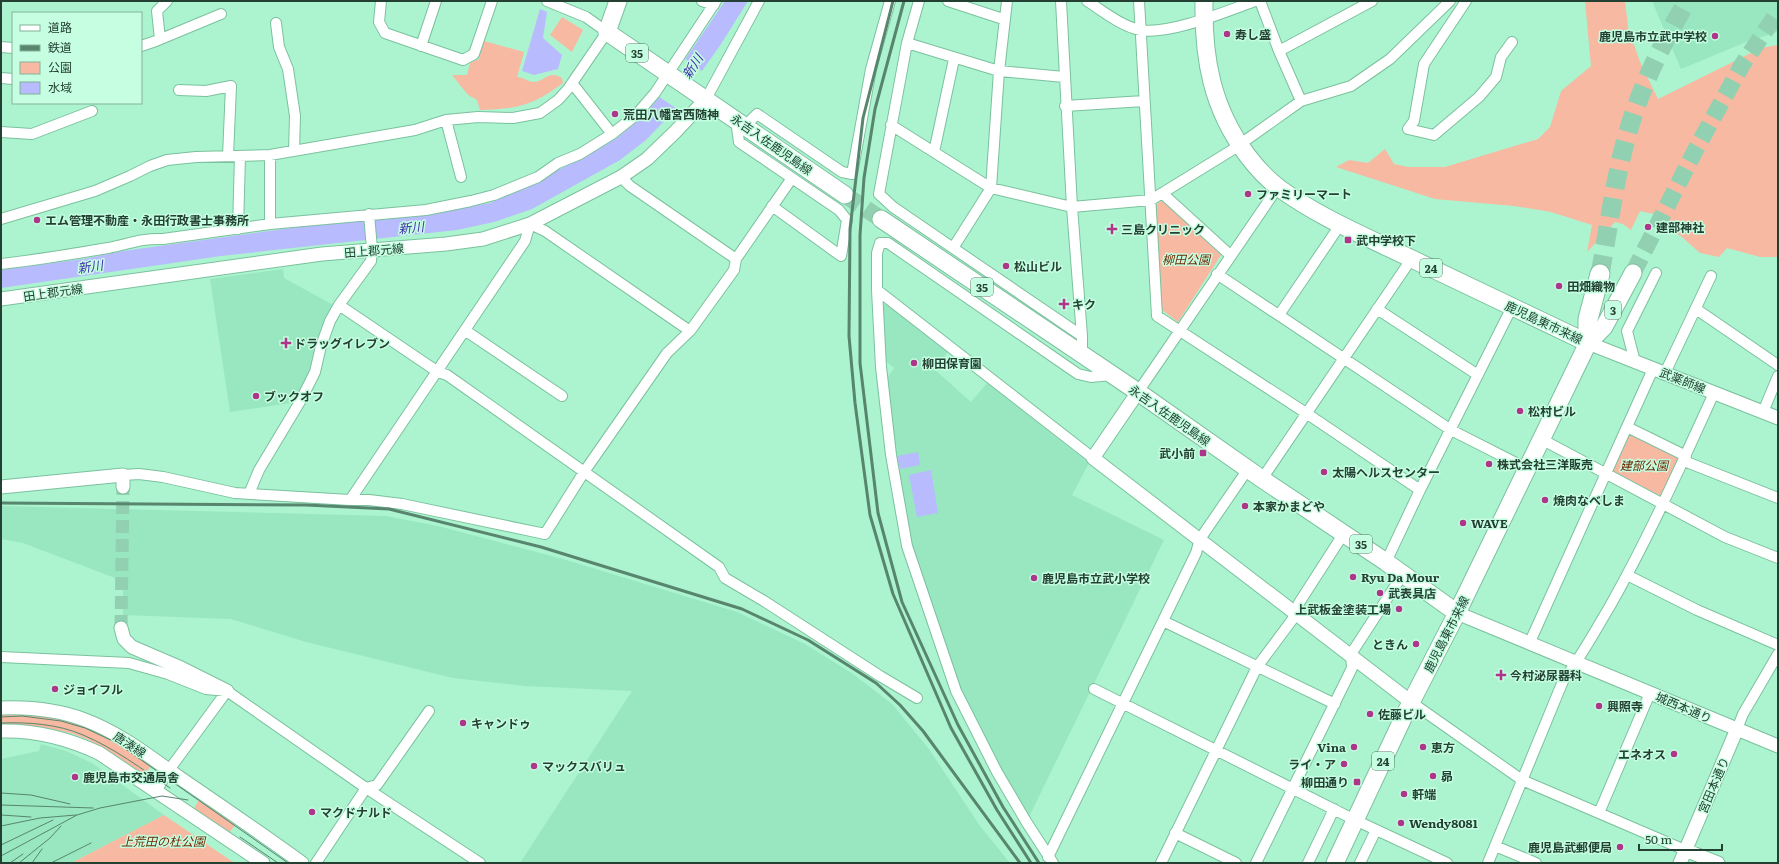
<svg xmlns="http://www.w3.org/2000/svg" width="1779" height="864" viewBox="0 0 1779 864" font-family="Literata,'Noto Sans JP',serif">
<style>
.built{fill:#98e7c0}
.green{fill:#f7b9a2}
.water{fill:#b8bbfe}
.pier{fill:#acf4cf}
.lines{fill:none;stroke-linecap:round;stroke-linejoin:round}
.tertiary-tunnel{stroke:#91d0b0;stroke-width:13;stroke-dasharray:13 6;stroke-linecap:butt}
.primary-tunnel{stroke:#91d0b0;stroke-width:17;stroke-dasharray:17 8;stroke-linecap:butt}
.trunk-tunnel{stroke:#91d0b0;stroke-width:17;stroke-dasharray:17 8;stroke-linecap:butt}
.motorway-tunnel{stroke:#91d0b0;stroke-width:19;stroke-dasharray:19 10;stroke-linecap:butt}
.minor-casing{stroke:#7bc19e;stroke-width:12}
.tertiary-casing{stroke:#7bc19e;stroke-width:15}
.primary-casing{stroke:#7bc19e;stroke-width:19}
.trunk-casing{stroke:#7bc19e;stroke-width:19}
.motorway-casing{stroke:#7bc19e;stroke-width:21}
.minor{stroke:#fff;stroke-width:10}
.tertiary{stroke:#fff;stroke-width:13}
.primary{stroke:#fff;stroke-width:17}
.trunk{stroke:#fff;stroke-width:17}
.motorway{stroke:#fff;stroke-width:19}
.tram{stroke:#57856e;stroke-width:1}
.rail{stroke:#57856e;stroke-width:3}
.poi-dot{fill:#ad358a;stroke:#c5fee0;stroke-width:1.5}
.labels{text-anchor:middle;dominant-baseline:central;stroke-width:3;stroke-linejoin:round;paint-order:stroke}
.shield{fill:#c5fee0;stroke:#547966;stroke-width:1}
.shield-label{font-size:11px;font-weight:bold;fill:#234032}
.poi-label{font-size:12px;font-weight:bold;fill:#234032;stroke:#c5fee0;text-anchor:start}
.street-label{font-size:12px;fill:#234032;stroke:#c5fee0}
.park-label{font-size:12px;font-style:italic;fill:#702803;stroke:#c5fee0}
.water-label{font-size:13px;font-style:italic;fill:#4431ad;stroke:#c5fee0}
</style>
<rect width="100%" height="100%" fill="#acf4cf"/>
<path class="built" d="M1652,1h126v31l-27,8 -70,29z
M283,269l1,9 51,28 -10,18 -22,66 -6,12 -67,10 -20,-133z
M886,303l62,49 -14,17 37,33 16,-19 102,80 -17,32 92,45 -136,279 -40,-72 -28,-60 -27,-73 -22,-72 -21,-118 -5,-43 9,-13 -11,-9 -2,-53z
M1,506l385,10 52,10 125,33 174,53 68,32 48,30 39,30 37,45 51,77 30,37h-490l112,-172 -107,-5 -72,-8 -147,-36 -75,-23 -108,-4v-34l-100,-38 -22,-4z
M41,744l25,7 26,12 72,52 -93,48h-70v-104l38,-8z"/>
<path class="green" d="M1585,1h40l3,26 12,35 18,37 103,-51 17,-3v212h-18l-33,-9 -8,9 -19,-4 -18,-16 -15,-10 -9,-12 -18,-4 -9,19 -8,-6 -8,-2 -28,30 5,-27 -41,-13 -37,-6 -79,-7 -99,-32 13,-7 19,3 17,-14 9,15 14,3h37l93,-28 12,-12 11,-36 30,-25z
M562,17l21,13 -11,22 -22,-17z
M484,41l40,11 -7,25c6,0 10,4 15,5 12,1 16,-13 30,-4l1,5c-31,23 -46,26 -83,27l-3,-10 -9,-5 -16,-20h15l3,-12 9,-4z
M1162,200l59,55 -43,67 -16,-12 -7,-104z
M1629,434l49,24 -17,38 -51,-25z
M1,714c28,0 61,2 87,13 23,10 43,25 63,39l-7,9c-19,-13 -38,-28 -60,-37 -25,-11 -57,-12 -83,-12z
M199,800l37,24 -7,9 -36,-23z
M164,815l69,47 -162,1z"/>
<path class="water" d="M725,1h23l-27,43 -48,68 -27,28 -26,20 -88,49 -38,13 -37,8 -236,26 -220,32v-18l82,-11 40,-8 182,-25 123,-12 62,-11 95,-46 32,-19 25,-20 16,-19z
M540,9l7,3 -4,26 19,17 -4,14 -24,6 -12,-4z
M918,452l2,13 -20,4 -3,-13z
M931,470l7,43 -21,4 -8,-42z"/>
<path class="pier" d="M684,58l19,14 -26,37 -19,-13z"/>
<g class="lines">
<path class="tertiary-tunnel" d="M121,628l2,-141"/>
<path class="primary-tunnel" d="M845,195l36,24"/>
<path class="trunk-tunnel" d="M1633,273l63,-124 46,-84 36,-53"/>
<path class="motorway-tunnel" d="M1600,274c10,-53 16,-109 34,-161 13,-39 32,-76 53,-112"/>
<defs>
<path id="minor" d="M381,1l-2,21 6,11 78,27 11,-6 18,-53
M702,1l12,4
M919,1l-12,42 -28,151 14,13 189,129
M948,1l55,18
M1061,1l11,206 10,129v20
M1087,1c16,10 34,25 53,29 30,5 87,-19 115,-29
M1139,1l18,315 149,97 114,77
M1260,1l19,50 22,50
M1466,1l-42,63 -10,57 -6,8 26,6 45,-38 17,-20 5,-20 11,-15
M276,23l3,24 9,22 7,47 -1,35
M160,39l-3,-28 10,-10
M907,43l92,28 65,6
M141,46l15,-5 65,-27
M421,46l15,-45
M1,47l12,1
M1279,51l93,-50
M1,78l12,1
M572,83l40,51
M179,90l27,1 25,-5 -3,70
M706,99l53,-98
M1065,106l79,-5
M446,120l15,57
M736,120l3,22 100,68 8,10 -6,36 -69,-50
M891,125l100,63 81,19 79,-7 81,-50 69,-49 50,-15 39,-27 60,-58
M745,126l12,-12 85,58 10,2 19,-105 19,-68
M1,132l31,2 60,-23
M934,152l20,-93
M621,177l9,9 106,73
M1162,193l68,62
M1,219l94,-28 35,-15 20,-10 17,-6 29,-3 74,-2 145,-25 31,-10 32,-3 35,1 27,-5 18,-13 10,-11 39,-57 -21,-15 -39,-16
M270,224v-69
M238,229l2,-73
M953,248l38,-60 8,-117 8,-70
M1,264c36,-4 72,-10 107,-16 21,-4 33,-10 55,-9l107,-15 156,-14 45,-9 23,-6 44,-18 20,-14 22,-9 32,-20 24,-19 19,-22 61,-92
M1217,274l234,156 75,38
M877,290l216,168
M339,305l99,67 9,3 272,192 6,11 39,23 116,75 37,22
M1377,309l101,66
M1696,309l82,56
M1279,315l61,-90
M466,331l96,65
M1635,362l-8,-31 29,-58
M1665,373l46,-97
M1138,392l140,-205
M1763,412l15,-36
M1627,427l59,29
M1541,439l184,98 53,21
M1684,461l94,37
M123,475l16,-1 24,3 72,16 115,7h19l33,4 143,30 39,-62 83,-119 23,-22
M1262,479l150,-221
M249,494l10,-24 42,-70 14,-28 6,-26 9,-25 9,-16 32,-44 1,-12 -3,-35
M350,500l175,-259 5,-17 15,7 145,100 44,-61 2,-11 56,-81
M1386,562l34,-72 92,-183
M1627,575l70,35 81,35
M1163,621l172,83
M1529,644l124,-275
M1,657l128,6 39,11 38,15 21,2 139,97 114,75
M1094,689l261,131 92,43
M1411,702l111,78 163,70
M1737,729l6,-15 35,-60
M156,791l13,-21 58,-79
M1599,813l51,-120
M1175,833l61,30
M1495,846l41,17
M1048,857l148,-304 4,-14 48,-70
M316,863l50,-75 11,-3 52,-74
M1053,863l-26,-40 -30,-51 -41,-81 -49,-145 -16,-91 -10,-88 -4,-77v-37l3,-10h8l190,131 13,3 20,-2
M1161,863l96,-196 35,-47 7,-17 45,-70
M1256,863l96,-195 -1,-14 52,-80
M1308,863l26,-54
M1360,863l16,-33
M1488,863l75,-182c18,-24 32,-50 47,-75 39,-69 71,-141 104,-213"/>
<path id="tertiary" d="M1,299l321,-45 124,-10 37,-5 47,-15 91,-47 26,-18 28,-27 31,-33
M1588,343l190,75
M1138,392l-45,66 318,244
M1,487l122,-12v12
M1457,613l321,133
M121,628l3,11 8,8 49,21 46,23
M1,708c28,-1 58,2 84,12 35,13 65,37 95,58 41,28 82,56 122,85
M1,731c35,-1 66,7 98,22l164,110
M1685,850l33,13
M1680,863l57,-134"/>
<path id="primary" d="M618,1l-11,31 238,163
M1204,1c-1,58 8,107 43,154 9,12 20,24 32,33 41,30 88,49 133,71 59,28 117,56 176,84l-131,270 -53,103 -69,147
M881,219l257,173 124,87 124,83 71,51"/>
<path id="trunk" d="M1588,343l16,-16 29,-54"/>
<path id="motorway" d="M1588,343v-24l12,-45"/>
</defs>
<use href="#minor" class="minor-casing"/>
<use href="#tertiary" class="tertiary-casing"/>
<use href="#primary" class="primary-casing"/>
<use href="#trunk" class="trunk-casing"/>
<use href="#motorway" class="motorway-casing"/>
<use href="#minor" class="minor"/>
<use href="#tertiary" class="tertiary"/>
<use href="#primary" class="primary"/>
<use href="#trunk" class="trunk"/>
<use href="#motorway" class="motorway"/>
<path class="tram" d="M1,717l21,-1 39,5 24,7 32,15 171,120
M1,723c27,-1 57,1 82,12 31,13 59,34 87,53
M1,793l30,2 39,9
M1,805l92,3
M1,815l30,2
M1,826l39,-8 36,-3
M240,837l38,26
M1,845l52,-25
M1,856l76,-41 23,-7 62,-12 26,4
M10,863l13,-9
M19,863l31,-25 11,-12
M32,863l10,-14
M51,863l40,-20"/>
<path class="rail" d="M893,1l-30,117 -13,111 -1,107 6,67 15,112 23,79 58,134 46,82 34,53
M904,1l-29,108 -11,69 -4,57v128l18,150 24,89 56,123 45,82 36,56
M1,503l305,2 83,4 152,38 201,62 66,31 68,43 24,22 23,26 97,132"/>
</g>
<g class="poi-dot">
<circle cx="1227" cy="34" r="4"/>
<circle cx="1715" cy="36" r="4"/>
<circle cx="615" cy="114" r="4"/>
<circle cx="1248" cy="194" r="4"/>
<circle cx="37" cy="220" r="4"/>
<circle cx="1648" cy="227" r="4"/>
<path d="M1110 223h4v4h4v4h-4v4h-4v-4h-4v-4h4z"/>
<rect x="1344" y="236" width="8" height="8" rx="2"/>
<circle cx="1006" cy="266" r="4"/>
<circle cx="1559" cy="286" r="4"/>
<path d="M1062 298h4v4h4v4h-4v4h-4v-4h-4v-4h4z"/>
<path d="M284 337h4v4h4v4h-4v4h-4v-4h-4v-4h4z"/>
<circle cx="914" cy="363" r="4"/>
<circle cx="256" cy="396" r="4"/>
<circle cx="1520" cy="411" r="4"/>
<rect x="1199" y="449" width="8" height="8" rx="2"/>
<circle cx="1489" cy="464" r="4"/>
<circle cx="1324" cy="472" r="4"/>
<circle cx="1545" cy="500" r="4"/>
<circle cx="1245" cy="506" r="4"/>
<circle cx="1463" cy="523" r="4"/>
<circle cx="1353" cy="577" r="4"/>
<circle cx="1034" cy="578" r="4"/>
<circle cx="1380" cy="593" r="4"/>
<circle cx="1399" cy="609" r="4"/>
<circle cx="1416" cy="644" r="4"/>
<path d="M1499 669h4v4h4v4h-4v4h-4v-4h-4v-4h4z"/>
<circle cx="55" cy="689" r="4"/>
<circle cx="1599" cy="706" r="4"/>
<circle cx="1370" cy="714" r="4"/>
<circle cx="463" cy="723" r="4"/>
<circle cx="1354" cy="747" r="4"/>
<circle cx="1423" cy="747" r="4"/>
<circle cx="1674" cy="754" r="4"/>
<circle cx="1344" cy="764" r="4"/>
<circle cx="534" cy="766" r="4"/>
<circle cx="1433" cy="776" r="4"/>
<circle cx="75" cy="777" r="4"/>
<rect x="1353" y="778" width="8" height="8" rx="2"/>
<circle cx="1404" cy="794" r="4"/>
<circle cx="312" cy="812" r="4"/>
<circle cx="1401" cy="823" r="4"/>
<circle cx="1620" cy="847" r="4"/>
</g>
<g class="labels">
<g class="shield">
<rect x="626" y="44" width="22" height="18" rx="3"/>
<rect x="1420" y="259" width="22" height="18" rx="3"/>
<rect x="971" y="278" width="22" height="18" rx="3"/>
<rect x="1605" y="301" width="16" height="18" rx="3"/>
<rect x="1350" y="535" width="22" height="18" rx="3"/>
<rect x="1372" y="752" width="22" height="18" rx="3"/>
</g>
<g class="shield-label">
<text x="637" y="53">35</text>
<text x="1431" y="268">24</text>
<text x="982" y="287">35</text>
<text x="1613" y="310">3</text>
<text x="1361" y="544">35</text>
<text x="1383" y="761">24</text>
</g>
<g class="poi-label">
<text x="1235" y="34">寿し盛</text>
<text x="1707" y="36" text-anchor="end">鹿児島市立武中学校</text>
<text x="623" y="114">荒田八幡宮西随神</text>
<text x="1256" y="194">ファミリーマート</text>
<text x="45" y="220">エム管理不動産・永田行政書士事務所</text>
<text x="1656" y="227">建部神社</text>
<text x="1121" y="229">三島クリニック</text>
<text x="1356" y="240">武中学校下</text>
<text x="1014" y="266">松山ビル</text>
<text x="1567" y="286">田畑織物</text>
<text x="1072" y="304">キク</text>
<text x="294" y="343">ドラッグイレブン</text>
<text x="922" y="363">柳田保育園</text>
<text x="264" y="396">ブックオフ</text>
<text x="1528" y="411">松村ビル</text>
<text x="1195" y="453" text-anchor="end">武小前</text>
<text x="1497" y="464">株式会社三洋販売</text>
<text x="1332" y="472">太陽ヘルスセンター</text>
<text x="1553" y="500">焼肉なべしま</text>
<text x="1253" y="506">本家かまどや</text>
<text x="1471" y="523">WAVE</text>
<text x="1361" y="577">Ryu Da Mour</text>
<text x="1042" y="578">鹿児島市立武小学校</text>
<text x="1388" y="593">武表具店</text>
<text x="1391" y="609" text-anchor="end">上武板金塗装工場</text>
<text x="1408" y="644" text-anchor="end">ときん</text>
<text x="1510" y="675">今村泌尿器科</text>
<text x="63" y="689">ジョイフル</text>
<text x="1607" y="706">興照寺</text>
<text x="1378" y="714">佐藤ビル</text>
<text x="471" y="723">キャンドゥ</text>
<text x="1346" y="747" text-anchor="end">Vina</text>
<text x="1431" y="747">恵方</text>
<text x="1666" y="754" text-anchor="end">エネオス</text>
<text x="1336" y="764" text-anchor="end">ライ・ア</text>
<text x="542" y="766">マックスバリュ</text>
<text x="1441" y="776">昴</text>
<text x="83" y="777">鹿児島市交通局舎</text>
<text x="1349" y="782" text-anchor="end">柳田通り</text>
<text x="1412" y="794">軒端</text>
<text x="320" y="812">マクドナルド</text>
<text x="1409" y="823">Wendy8081</text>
<text x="1612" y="847" text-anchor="end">鹿児島武郵便局</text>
</g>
<g class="street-label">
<text transform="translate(772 144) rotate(35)">永吉入佐鹿児島線</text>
<text transform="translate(374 250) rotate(-5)">田上郡元線</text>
<text transform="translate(53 292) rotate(-8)">田上郡元線</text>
<text transform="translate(1544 322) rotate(25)">鹿児島東市来線</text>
<text transform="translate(1683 380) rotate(22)">武薬師線</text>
<text transform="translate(1170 415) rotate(35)">永吉入佐鹿児島線</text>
<text transform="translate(1446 634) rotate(-63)">鹿児島東市来線</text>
<text transform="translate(1684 707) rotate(23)">城西本通り</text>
<text transform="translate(130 744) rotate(33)">唐湊線</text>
<text transform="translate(1713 785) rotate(-67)">宮田本通り</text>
</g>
<g class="park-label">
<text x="1186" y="259">柳田公園</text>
<text x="1644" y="465">建部公園</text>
<text x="163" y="841">上荒田の杜公園</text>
</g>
<g class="water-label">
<text transform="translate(692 66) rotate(-57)">新川</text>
<text transform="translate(411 227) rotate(-6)">新川</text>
<text transform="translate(90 266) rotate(-8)">新川</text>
</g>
</g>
<rect width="1779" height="864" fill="none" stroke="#234032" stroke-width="4"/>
<rect x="12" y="12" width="130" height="92" fill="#c5fee0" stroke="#84b29a"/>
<rect x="20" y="25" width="20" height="6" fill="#ffffff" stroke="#84b29a"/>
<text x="48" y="32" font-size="12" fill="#234032">道路</text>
<rect x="20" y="45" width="20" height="6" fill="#57856e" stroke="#84b29a"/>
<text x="48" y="52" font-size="12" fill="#234032">鉄道</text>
<rect x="20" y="62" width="20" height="12" fill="#f7b9a2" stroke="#84b29a"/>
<text x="48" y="72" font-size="12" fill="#234032">公園</text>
<rect x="20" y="82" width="20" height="12" fill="#b8bbfe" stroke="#84b29a"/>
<text x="48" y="92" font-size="12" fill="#234032">水域</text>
<path d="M1639 844v6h83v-6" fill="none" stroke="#234032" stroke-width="2"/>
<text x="1645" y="844" font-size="12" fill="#234032" stroke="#c5fee0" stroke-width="3" paint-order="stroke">50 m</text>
</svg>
